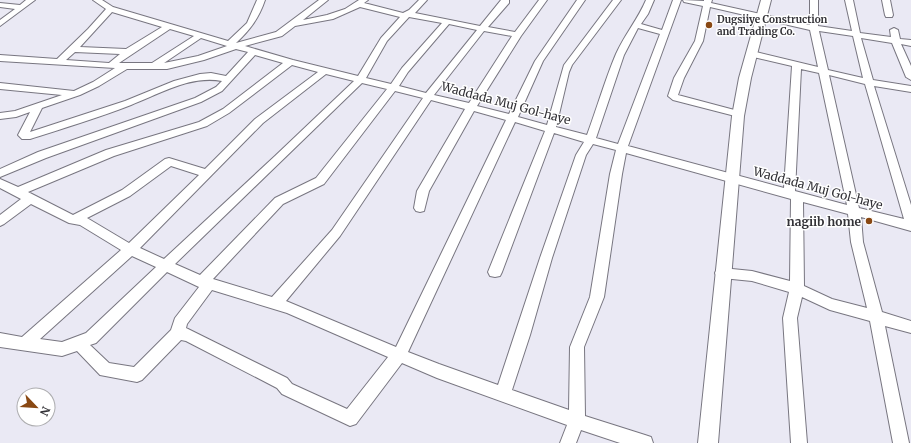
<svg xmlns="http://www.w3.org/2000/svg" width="911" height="443" viewBox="0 0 911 443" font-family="Merriweather,serif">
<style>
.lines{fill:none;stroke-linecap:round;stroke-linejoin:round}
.minor-casing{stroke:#787680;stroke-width:2}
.major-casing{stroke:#787680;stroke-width:2}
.minor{fill:#fff;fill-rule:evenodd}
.major{fill:#fff;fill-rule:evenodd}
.poi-dot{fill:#894813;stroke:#fff;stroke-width:1.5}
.labels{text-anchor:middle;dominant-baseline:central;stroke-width:3;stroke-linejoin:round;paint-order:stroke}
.far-poi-label{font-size:10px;font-weight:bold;fill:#333237;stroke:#fff;text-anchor:start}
.street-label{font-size:12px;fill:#333237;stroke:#fff}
.poi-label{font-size:12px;font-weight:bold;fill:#333237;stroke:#fff;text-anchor:end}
</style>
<rect width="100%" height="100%" fill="#eae9f4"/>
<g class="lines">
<defs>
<path id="minor" d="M26,0h9l-35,26v-6l15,-11 -15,-2v-4l20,2z
M93,0h9l11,7 115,34 19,-18 10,-23h8c-6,18 -15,30 -29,43l40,-11 43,-32h9l-25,20 24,-5 18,-6 14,-9h9l-4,3 39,10 6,-3 10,-10h8l-12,13 65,13 21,-26h8v3l-21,24 27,5 24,-32h8l-26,36 -44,70 32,8 26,-53 42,-61h8l-42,61 -25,56 29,8 17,-60 49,-65h8l-49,65 -3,7 -13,55 31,8c10,-27 18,-55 29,-81 9,-20 22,-35 30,-54h8l-6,14 -7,10 21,6 11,-30h8l-53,146 156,42 8,-122 -43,-10 -1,-2 4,-3 66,16 -8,-37 -100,-23 -7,34 -19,37 -6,17 64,17 2,2 -5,3 -66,-17 -5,-4 6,-18 21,-37 8,-35 -19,-4 -1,-2 21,1v-1h8l-1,3 99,22v-25h8v26l34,5 -7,-31h8l7,33 31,4 -1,-7 4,-2 4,2 2,9 11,1v6l-10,-2 10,22v14l-5,-3 -14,-34 -31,-5 12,42 38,6v6l-37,-6 37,119v26l-50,-14 2,25 19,70 29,9v12l-26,-7 24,117h-16l-23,-122 -40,-11 -28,-13 -5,21 10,125h-16l-8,-125 6,-26 -37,-11 -30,-3 -5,-1 -2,-4 2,-4 5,-1 30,3 38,10 1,-82 -165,-46 -4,21 -18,123 -20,50 1,69 60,19 6,2 2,6h-33l-39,-13 -5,13h-16l7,-18 -130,-47 -35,-15 -46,61 -6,2 -68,-32 -5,-6 -91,-47 -5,-1 -39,40 -5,2 -37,-7 -23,-24 -15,5 -62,-9v-14l22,4 99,-87 -41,-25 -11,-2 -38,-19 -27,20 -4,2v-11l21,-16 -21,-11v-9l18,8 88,-37 93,-28 24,-13 60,-46 -28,-8 -33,36 -21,11 -155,56 -46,19v-8l38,-17 157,-54 21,-11 6,-6c-32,-6 -62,13 -91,24 -33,13 -67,23 -101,34h-8l-4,-4 12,-23 -14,5 -16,2v-6l15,-2 47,-16 -62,-6v-6l74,8 19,-9 22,-14 -115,-7v-6l57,4 31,-30 18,-20zM360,7l40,10 -19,21 -23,38 -65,-16 -48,-14 37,-10 13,-10 38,-7zM112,12l50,15 -36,22 -46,-2zM409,17l33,6 -40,45 -11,16 -25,-6 21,-37zM449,24l28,6 -51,63 -27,-7 9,-14zM638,28l22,6 -42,110 -22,-6 28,-83zM170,29l24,7 -42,27h-33zM484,31l28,5 -43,67 -35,-8zM819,31l34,5 10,42 -35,-8zM201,38l26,8 -29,10 -34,7zM236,49l12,3 -22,24 -15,-3 -11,1 -26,7 -49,20 -95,31 12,-24 38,-13 19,-9 28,-17h40l37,-9zM75,52l45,2 -11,9 -43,-3zM292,65l26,7 -63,47 -50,50 -36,-11 -4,1 -43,31 -49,25 -45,-23 86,-36 93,-30 22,-13zM801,69l18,4 28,132 -52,-14zM326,74l28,7 -79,75 -111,103 -24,-11 123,-125zM829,75l36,9 39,135 -45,-11zM362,83l25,6 -71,89 -41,20 -75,77 -25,-11zM395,91l28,7 -91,132 -60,67 -59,-18 70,-75 41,-20zM431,100l34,9 -48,82 -3,17 2,3 4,1 4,-1 5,-20 45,-80 32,9 -110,227 -110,-46 54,-65zM515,122l30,9 -57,141 2,4 5,1 5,-1 2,-4 52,-139 30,9 -8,13 -36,103 -42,127 -59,-21 -31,-12zM593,144l23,6 -6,24 -20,123 -20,50 -1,63 -57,-20 18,-55 22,-77 34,-103zM171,166l28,9 -70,68 -42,-25 43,-22zM803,202l45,12 3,28 16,66 -35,-9 -28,-13zM132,256l24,11 -70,66 -24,9 -22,-3zM167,272l32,15 -24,31 -4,12 -37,37 -25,-4 -19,-18 6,-2zM212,290l75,23 101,44 -41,52 -55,-25 -5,-6 -101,-50 1,-4z
M882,0h8l3,15 -1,2h-6l-1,-2z"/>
<path id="major" d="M761,0h10l-20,78 -7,38 -26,327h-20l34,-327 7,-38z"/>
</defs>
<use href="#minor" class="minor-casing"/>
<use href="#major" class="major-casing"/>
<use href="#minor" class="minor"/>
<use href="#major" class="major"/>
</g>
<g class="poi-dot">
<circle cx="709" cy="25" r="4"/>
<circle cx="869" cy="221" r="4"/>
</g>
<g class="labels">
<g class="far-poi-label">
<text x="717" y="19">Dugsiiye Construction<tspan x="717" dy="12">and Trading Co.</tspan></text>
</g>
<g class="street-label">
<text transform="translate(506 103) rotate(15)">Waddada Muj Gol-haye</text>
<text transform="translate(818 188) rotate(15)">Waddada Muj Gol-haye</text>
</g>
<g class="poi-label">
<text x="861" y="221">nagiib home</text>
</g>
</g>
<g transform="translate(36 407) rotate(115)"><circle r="19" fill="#ffffff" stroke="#adadaf"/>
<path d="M0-3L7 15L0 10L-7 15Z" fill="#894813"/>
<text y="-6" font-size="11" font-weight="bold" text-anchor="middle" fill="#333237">N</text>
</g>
</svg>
